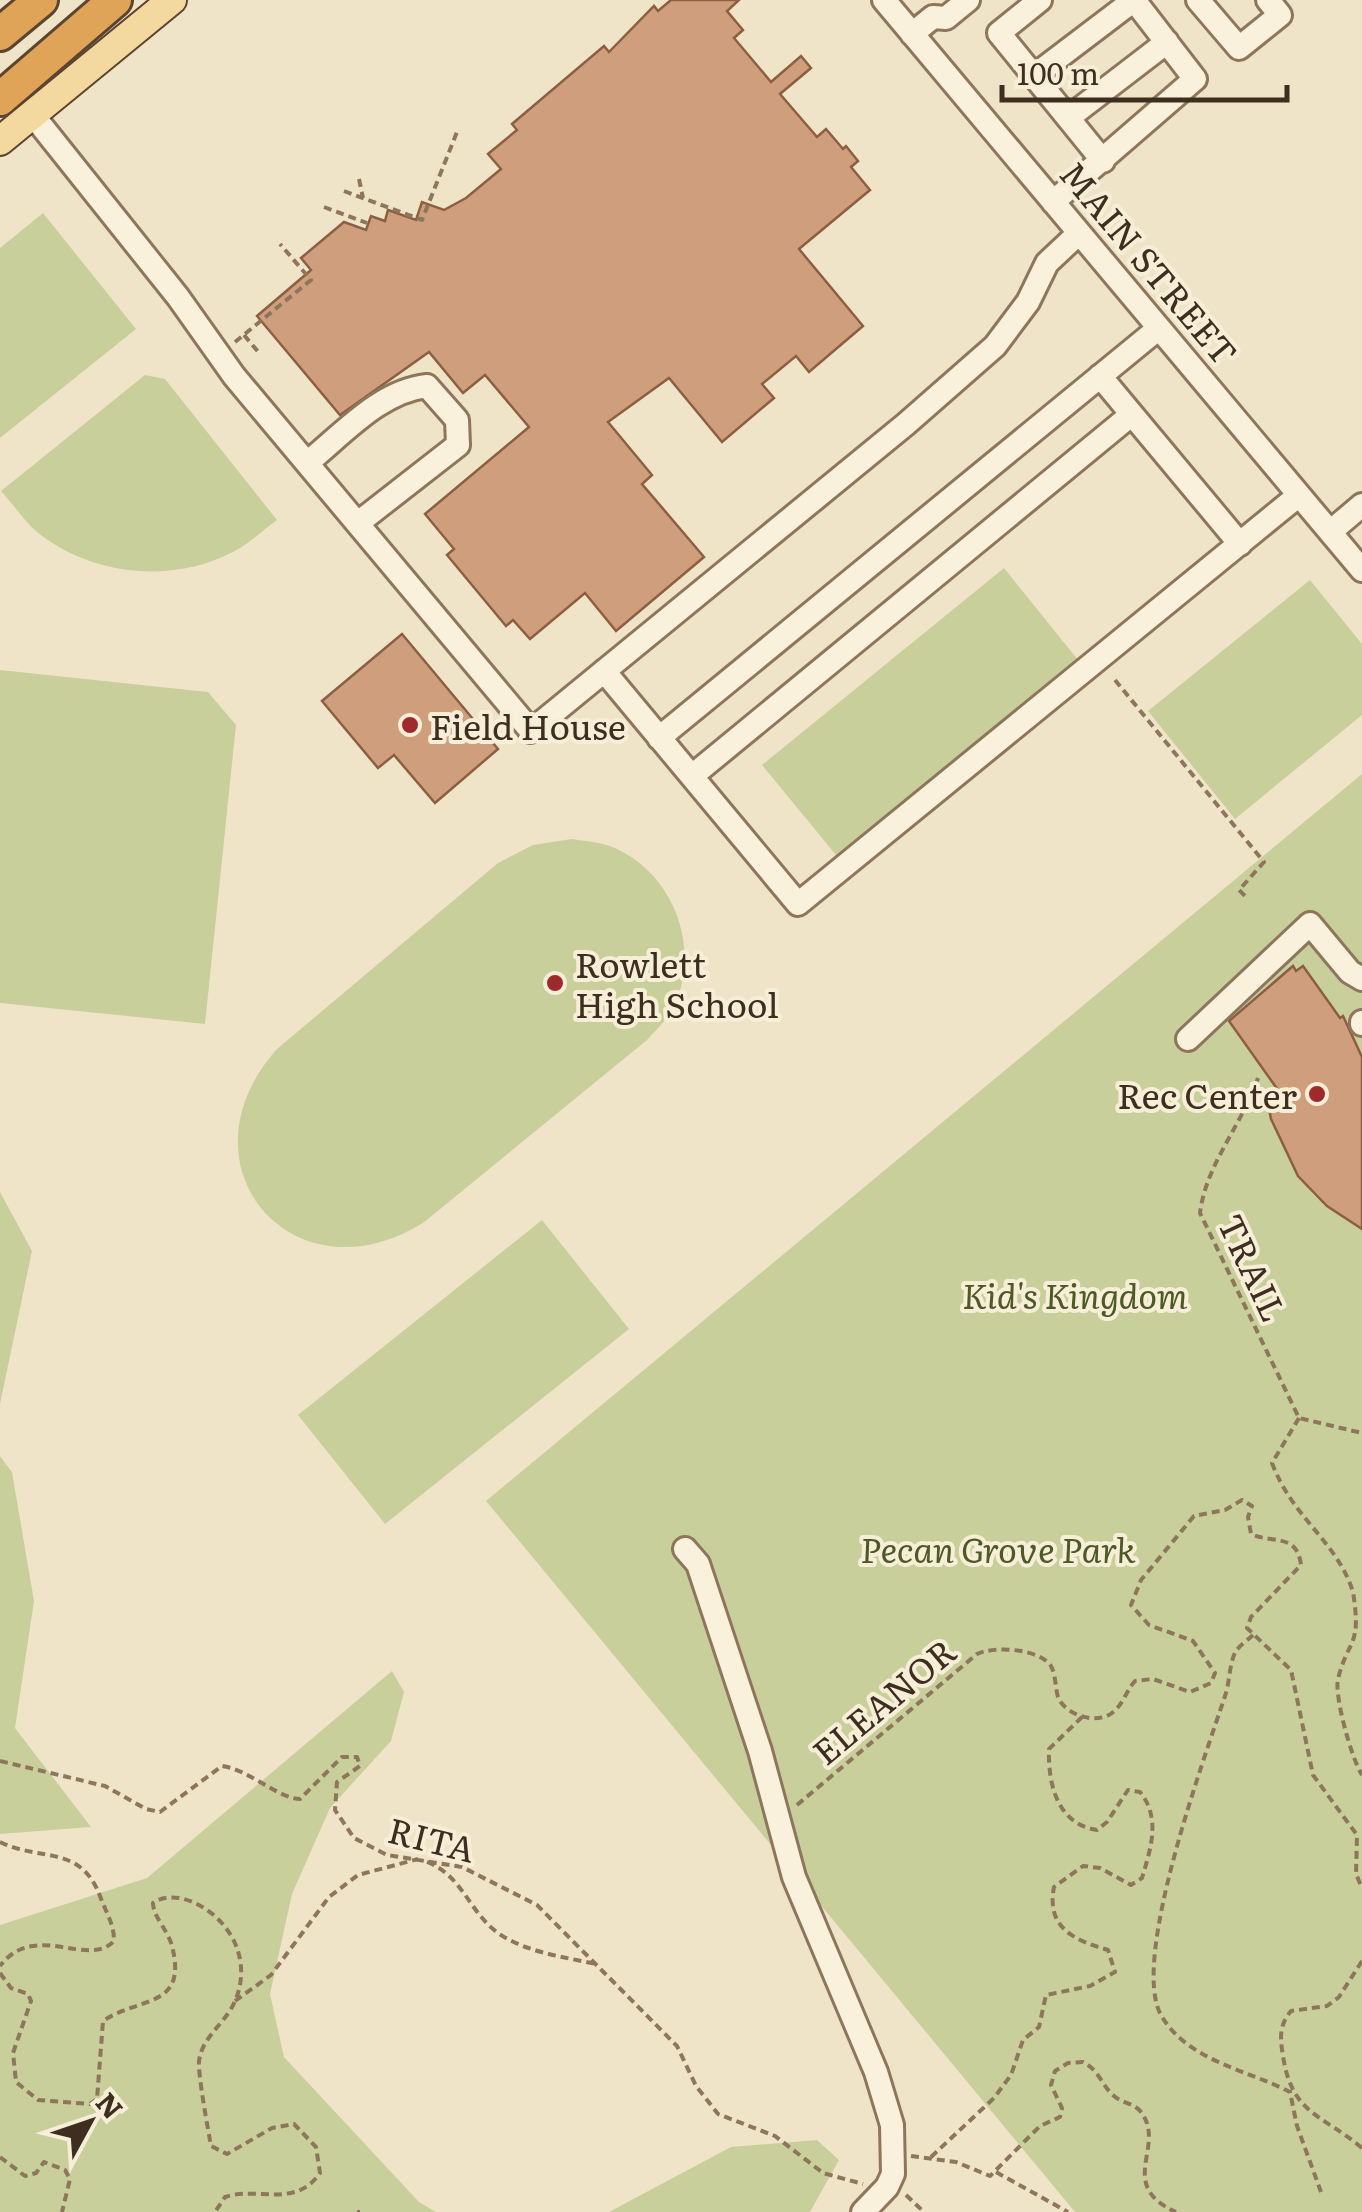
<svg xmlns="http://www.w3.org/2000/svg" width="1362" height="2212" viewBox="0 0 1362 2212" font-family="Literata,serif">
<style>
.green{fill:#c9cf9b}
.building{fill:#cf9f7d;stroke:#8d5f41;stroke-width:2.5}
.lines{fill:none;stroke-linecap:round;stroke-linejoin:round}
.minor-casing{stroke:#8d765c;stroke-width:28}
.major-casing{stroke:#5b4430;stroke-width:32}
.highway-casing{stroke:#5b4430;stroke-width:38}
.path{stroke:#8d765c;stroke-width:4;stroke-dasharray:8 5;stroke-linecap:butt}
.minor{stroke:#faf1dc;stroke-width:22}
.major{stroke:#f3d9a0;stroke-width:28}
.highway{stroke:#e0a458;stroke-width:32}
.poi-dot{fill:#9e2a2b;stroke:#f7eed8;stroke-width:4}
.labels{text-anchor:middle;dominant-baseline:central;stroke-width:8;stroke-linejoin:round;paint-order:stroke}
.street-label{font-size:35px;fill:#3d2e20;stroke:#f7eed8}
.poi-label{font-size:35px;fill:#3d2e20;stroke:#f7eed8;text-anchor:start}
.park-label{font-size:35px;font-style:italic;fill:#4d5a26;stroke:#f7eed8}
</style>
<rect width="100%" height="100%" fill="#f0e4c8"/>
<path class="green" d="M43,213l93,116 -136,109v-190z
M145,375l20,4 112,141c-14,10 -28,24 -44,32 -62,32 -141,24 -196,-20 -13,-11 -24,-28 -36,-41z
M1004,568l87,108 -241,196 -88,-107z
M1310,580l52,64v71l-127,104 -87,-108z
M0,670l208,22 28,33 -31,299 -205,-21z
M1362,774v1438h-287l-589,-711z
M572,839c12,2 27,3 38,7 63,24 94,104 62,164 -6,11 -17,21 -25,30l-224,183c-131,81 -249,-59 -146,-174l221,-186 35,-18z
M0,1192l32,59 -32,153z
M542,1220l87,109 -244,195 -87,-109z
M0,1456l12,16 22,129 -19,127 76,99 -91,7z
M392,1671l12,21 -13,49 -61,67 -38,86 -22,100 14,63 135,145 17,10h-436v-287l147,-47z
M817,2140l22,20 -29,52h-201l122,-65z"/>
<path class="building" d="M671,0h68l-12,11 16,19 -9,8 37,44 30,-26 10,12 -31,26 37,43 9,-8 17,20 3,-3 12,15 -7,6 19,23 -71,59 64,77 -54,46 -13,-16 -34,28 12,14 -52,44 -53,-64 -61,44 44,53 -10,9 62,73 -88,74 -31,-38 -55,46 -17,-19 -7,6 -59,-71 7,-6 -29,-35 104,-87 -44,-52 -22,18 -34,-41 -89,63 -83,-99 54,-46 -10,-12 43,-36 22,8 5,-14 14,5 3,-11 28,10 6,-18 22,8 22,-12 35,-29 -13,-15 29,-24 -5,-6 92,-78 5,6 45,-46 4,5z
M402,634l96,115 -63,54 -41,-48 -16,13 -56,-67z
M1293,966l3,5 7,-5 37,52 3,-2 19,41v172l-35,-23 -29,-30 -27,-57 -4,-21 11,-8 -49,-69z"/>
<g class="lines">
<defs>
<path id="minor" d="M884,0l478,570
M1040,0l-41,33 104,128
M1198,0l41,48 41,-33 -12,-15
M912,34l21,-17 13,1 22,-18
M1034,76l100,-76
M32,114l146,183 56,79 297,355 375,-307 89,-78 33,-44 19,-39 32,-30
M1068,118l99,-76
M1053,202l142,-123 -61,-79
M1100,376l140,168
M307,463c36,-29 73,-72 120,-77l30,34 1,25 -100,78
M1330,532l32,-27
M604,671l194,233 501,-409
M659,738l500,-410
M692,776l439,-361
M1362,1022v2
M1188,1039l122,-115 40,48 12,7
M685,1549l13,15 62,187 34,126 82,195 16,53 1,49 -6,13 -24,25"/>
<path id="major" d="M0,141l172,-141"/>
<path id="highway" d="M0,34l41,-34
M0,99l115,-99"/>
</defs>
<use href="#minor" class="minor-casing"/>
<use href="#major" class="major-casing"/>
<use href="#highway" class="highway-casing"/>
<path class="path" d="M359,179l4,19
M344,191l78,29 35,-88
M324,207l43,16
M244,335l16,19
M235,342l76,-62 -31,-36
M1115,680l149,182 -25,28 8,8
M1258,1078c-16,47 -52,86 -58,135l99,205 63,15
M1299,1418l-27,45c21,56 65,78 81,129 9,56 -5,46 -15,87 -4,17 14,81 24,96
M1253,1635c-5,5 -13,10 -17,16 -7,12 -6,31 -11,45 -20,61 -95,264 -64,319 26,46 87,55 129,77l7,34 24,66
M0,1761l105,25 41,23 14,3 62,-46c26,3 57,33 78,33l42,-42h15l3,9 -23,16 -2,28 19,28 33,17 75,12 75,38 140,141 19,40 22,28 57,22 48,37 40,11
M797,1805l180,-151c16,-8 62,-6 74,12 5,9 4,21 7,31 7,18 38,28 54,16 11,-8 14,-22 23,-32l18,-2 37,13 21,-9 4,-10 -22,-32 -44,-16 -18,-20 10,-25 53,-64 31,-6 17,-10 10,6 -4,11 3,17c23,10 46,-1 50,31l-50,52 -4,11 44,42 22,105 44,60 -1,39 6,14
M0,1842c41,20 80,2 100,54 6,17 14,27 14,45 -26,28 -79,-21 -114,25
M427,1862c35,13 42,50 71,71 27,19 66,24 98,31
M1362,1961l-23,36 -12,9 -36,5c-12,14 -11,27 -8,45 9,59 39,58 79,92
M0,1973l11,15 17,6 3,7 -18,52 3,29 22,18 52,4 7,-5 6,-78c37,-25 85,-12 69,-75 -4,-16 -19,-29 -19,-43 13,-9 30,-6 44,1 39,20 57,65 34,105 -11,18 -29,30 -32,52 -1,15 9,68 12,85l16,8 45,-26 22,-4 22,23 4,26c-25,36 -62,13 -95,24l-10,15
M235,2001l36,-26 58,-78 29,-22 60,-16
M911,2156l45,6 34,14 50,-50 20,-9 2,-9 -11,-23 4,-14 13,-8 15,-1c16,8 19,24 31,34 8,7 20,7 27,16 26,34 -26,73 35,100
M0,2157l25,19 11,-3 8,-11 21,8 5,9 -8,33
M931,2157l63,-59 17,-23 12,-35 16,-13 7,-32 44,-9 25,-14 -7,-22c-34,-10 -62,-22 -54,-63l29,-21 17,2 31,17 11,-7c9,-30 19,-60 -2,-86l-12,-2 -21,32 -10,8c-40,-6 -49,-46 -48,-81l33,-32
M996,2172l72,40
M906,2195l18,17
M357,2212h3"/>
<use href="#minor" class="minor"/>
<use href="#major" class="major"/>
<use href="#highway" class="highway"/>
</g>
<g class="poi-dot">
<circle cx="410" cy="725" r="10"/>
<circle cx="555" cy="983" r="10"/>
<circle cx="1317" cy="1094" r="10"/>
</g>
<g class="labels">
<g class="street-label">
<text transform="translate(1150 262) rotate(50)">MAIN STREET</text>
<text transform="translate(1254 1267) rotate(65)">TRAIL</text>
<text transform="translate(883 1700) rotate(-40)">ELEANOR</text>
<text transform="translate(432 1838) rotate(14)">RITA</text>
</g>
<g class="poi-label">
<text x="430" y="725">Field House</text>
<text x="575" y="963">Rowlett<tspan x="575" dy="40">High School</tspan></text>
<text x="1297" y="1094" text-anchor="end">Rec Center</text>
</g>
<g class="park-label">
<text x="1075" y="1294">Kid's Kingdom</text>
<text x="998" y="1548">Pecan Grove Park</text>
</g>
</g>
<g transform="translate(90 2122) rotate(50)" stroke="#f7eed8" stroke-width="8" paint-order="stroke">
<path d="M0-8L18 38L0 25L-18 38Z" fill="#3d2e20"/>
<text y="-15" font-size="28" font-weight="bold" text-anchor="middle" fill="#3d2e20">N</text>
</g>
<path d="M1002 85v15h285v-15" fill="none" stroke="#3d2e20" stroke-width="5"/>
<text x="1017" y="85" font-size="30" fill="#3d2e20" stroke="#f7eed8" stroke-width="8" paint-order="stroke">100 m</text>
</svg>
